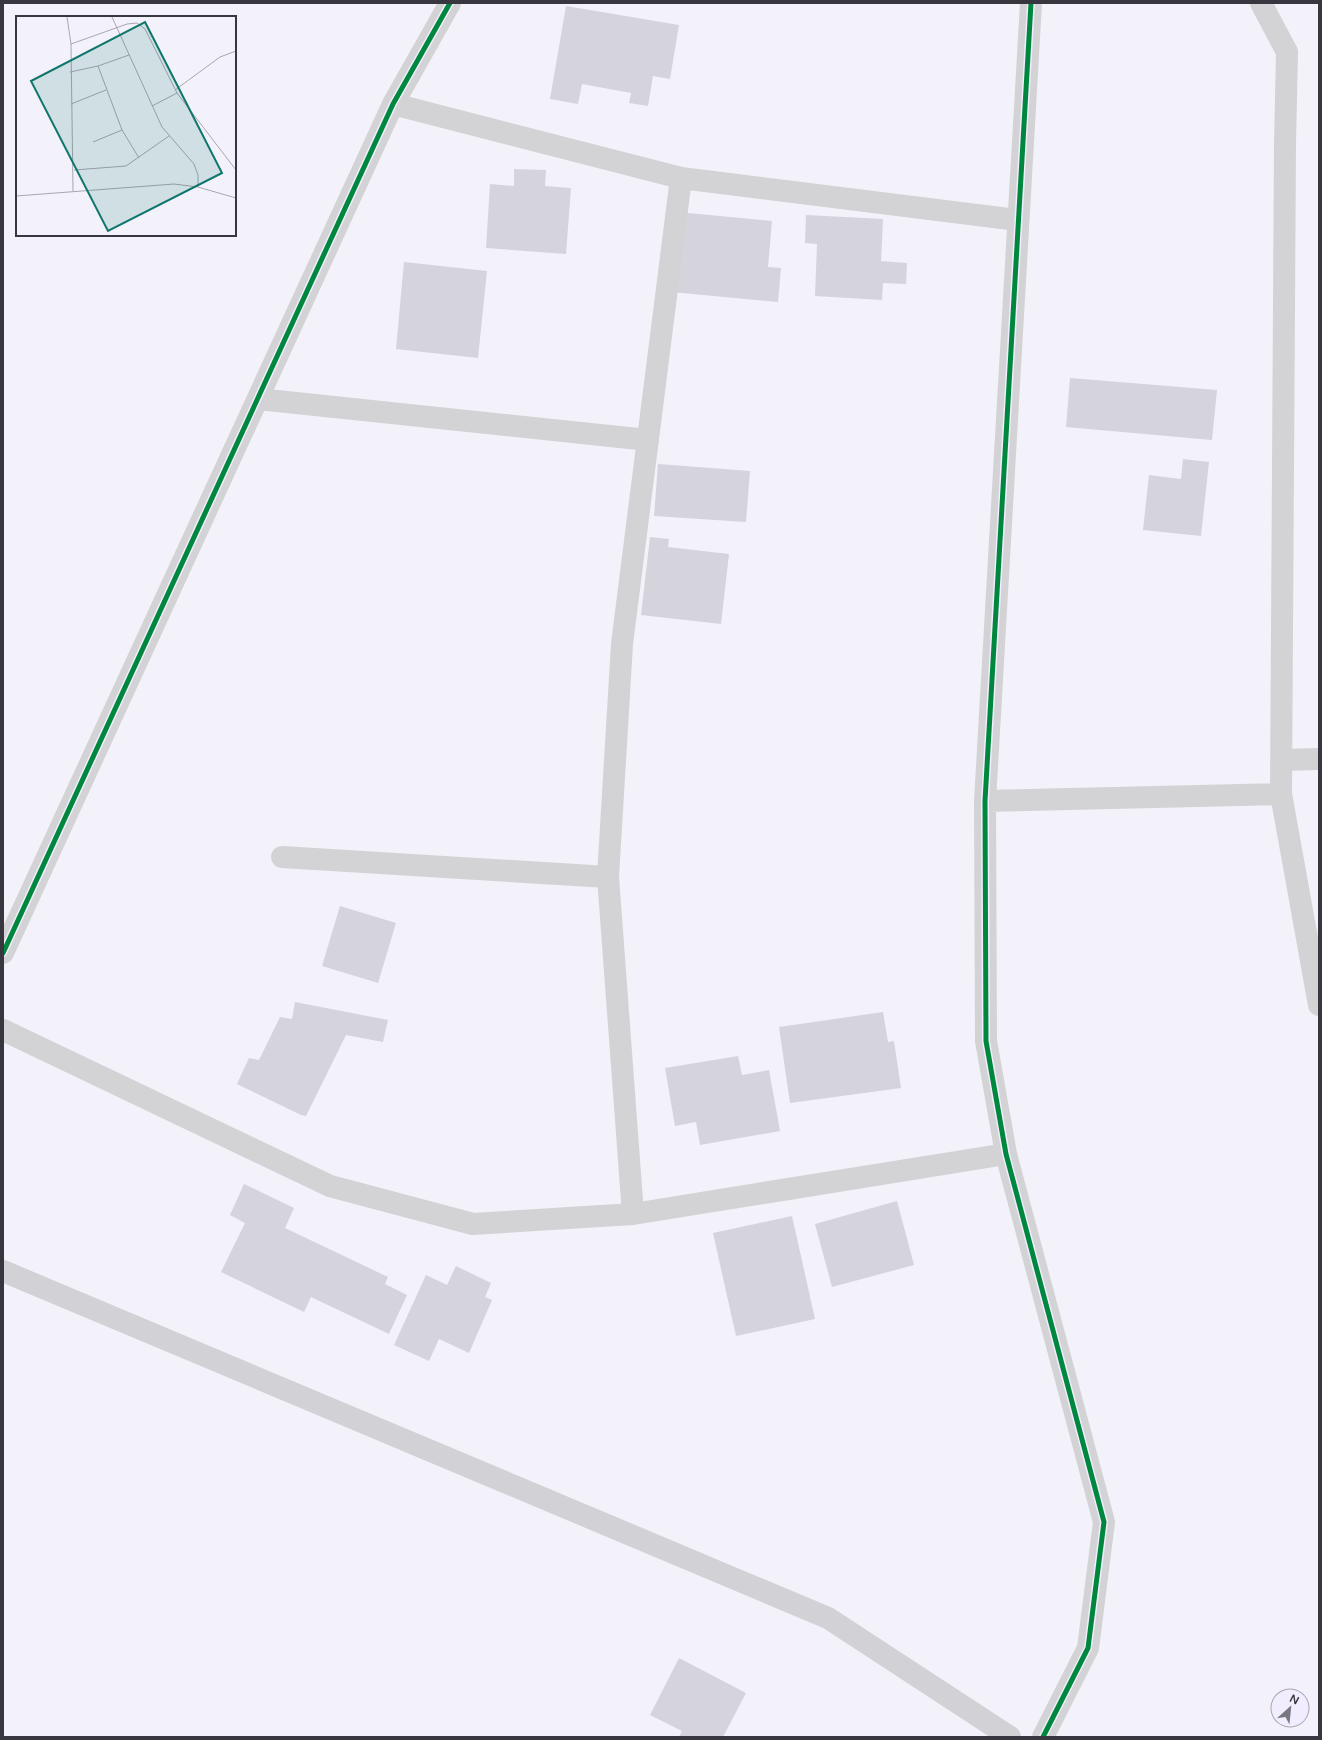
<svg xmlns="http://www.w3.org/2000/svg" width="1322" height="1740" viewBox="0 0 1322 1740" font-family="'Varela Round',sans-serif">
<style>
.building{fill:#d5d3db}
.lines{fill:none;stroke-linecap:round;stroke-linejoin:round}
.minor{stroke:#d3d3d5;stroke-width:22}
.major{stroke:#d2d1d6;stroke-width:22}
.cycleway-casing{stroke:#f1edfe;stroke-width:8}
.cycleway{stroke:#00873e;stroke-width:5}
.inset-road{fill:none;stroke:#a8a6af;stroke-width:1}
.view{fill:#0f766e;fill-opacity:0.15;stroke:#0f766e;stroke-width:2}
.inset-edge{fill:none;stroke:#38363e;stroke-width:2}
</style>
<rect width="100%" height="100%" fill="#f3f1fa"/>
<path class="building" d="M566,6l113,19 -9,54 -17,-3 -5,30 -19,-3 2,-10 -49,-9 -4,20 -28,-5z
M514,169l32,1 -1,16 26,2 -5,66 -80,-6 4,-64 24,2z
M678,212l94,9 -4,46 13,1 -3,34 -107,-10z
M806,215l77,4 -2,42 26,2 -1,21 -23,-1 -1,17 -67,-4 2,-52 -12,-1z
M404,262l83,9 -9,87 -82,-9z
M1070,378l147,12 -5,50 -146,-13z
M1183,459l26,3 -8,74 -58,-6 6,-55 32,4z
M658,464l92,7 -4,51 -92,-6z
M650,537l19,2 -1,8 61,7 -8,70 -80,-9z
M340,906l56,17 -18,60 -56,-17z
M295,1002l93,18 -5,22 -37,-7 -40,81 -5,-1 -64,-31 12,-26 10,2 21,-43 12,2z
M883,1012l5,30 6,-1 7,47 -111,15 -11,-76z
M738,1056l4,19 27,-5 11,61 -80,14 -4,-23 -21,4 -10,-58z
M244,1184l50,24 -9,20 103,49 -3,7 22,11 -18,39 -78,-37 -7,15 -83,-40 24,-49 -15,-8z
M897,1201l17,64 -82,22 -17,-63z
M792,1216l23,103 -79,17 -23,-103z
M456,1266l35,17 -6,14 7,3 -23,53 -30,-14 -10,22 -35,-16 32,-70 21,10z
M679,1658l67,35 -23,44h-44l3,-6 -32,-16z"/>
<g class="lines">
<path class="minor" d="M1031,3l-46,798 1,240 20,113 98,368 -16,126 -45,89
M1261,3l26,49 -2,91 -4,651 38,211
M393,104l288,74 337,42
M258,399l390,41
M1282,760l37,-1
M985,801l296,-7
M282,857l326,20
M3,953l390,-849 57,-101
M3,1030l327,156 143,38 160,-10 373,-60
M633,1214l-25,-337 14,-233 59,-466"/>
<path class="major" d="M3,1271l825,347 182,119"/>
<defs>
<path id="cycleway" d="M1031,3l-46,798 1,240 20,113 98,368 -16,126 -45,89
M3,953l390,-849 57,-101"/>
</defs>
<use href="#cycleway" class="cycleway-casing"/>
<use href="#cycleway" class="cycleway"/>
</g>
<g transform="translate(16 16)">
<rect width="220" height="220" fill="#f3f1fa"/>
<path class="inset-road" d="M51,1l4,27 2,147M96,1l50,110 32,37 4,11v12M55,28l56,-20 10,-1 8,6 32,64 59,77M82,50l24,64 17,28M54,56l28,-6 31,-11M159,74l45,-33 16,-6M55,88l35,-14M136,90l25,-13M77,126l29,-12M58,154l52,-4 43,-30M0,180l158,-12 24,3 38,11"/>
<path class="view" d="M129,6l77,151 -114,58 -77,-150z"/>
<rect width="220" height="220" class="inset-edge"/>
</g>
<rect width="1322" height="1740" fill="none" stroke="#38363e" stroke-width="8"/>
<g transform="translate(1290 1708) rotate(27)"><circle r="19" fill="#f1edfe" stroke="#a7a4b1"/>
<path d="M0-3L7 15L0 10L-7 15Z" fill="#797780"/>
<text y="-6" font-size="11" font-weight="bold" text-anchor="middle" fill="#38363e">N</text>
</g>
</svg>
